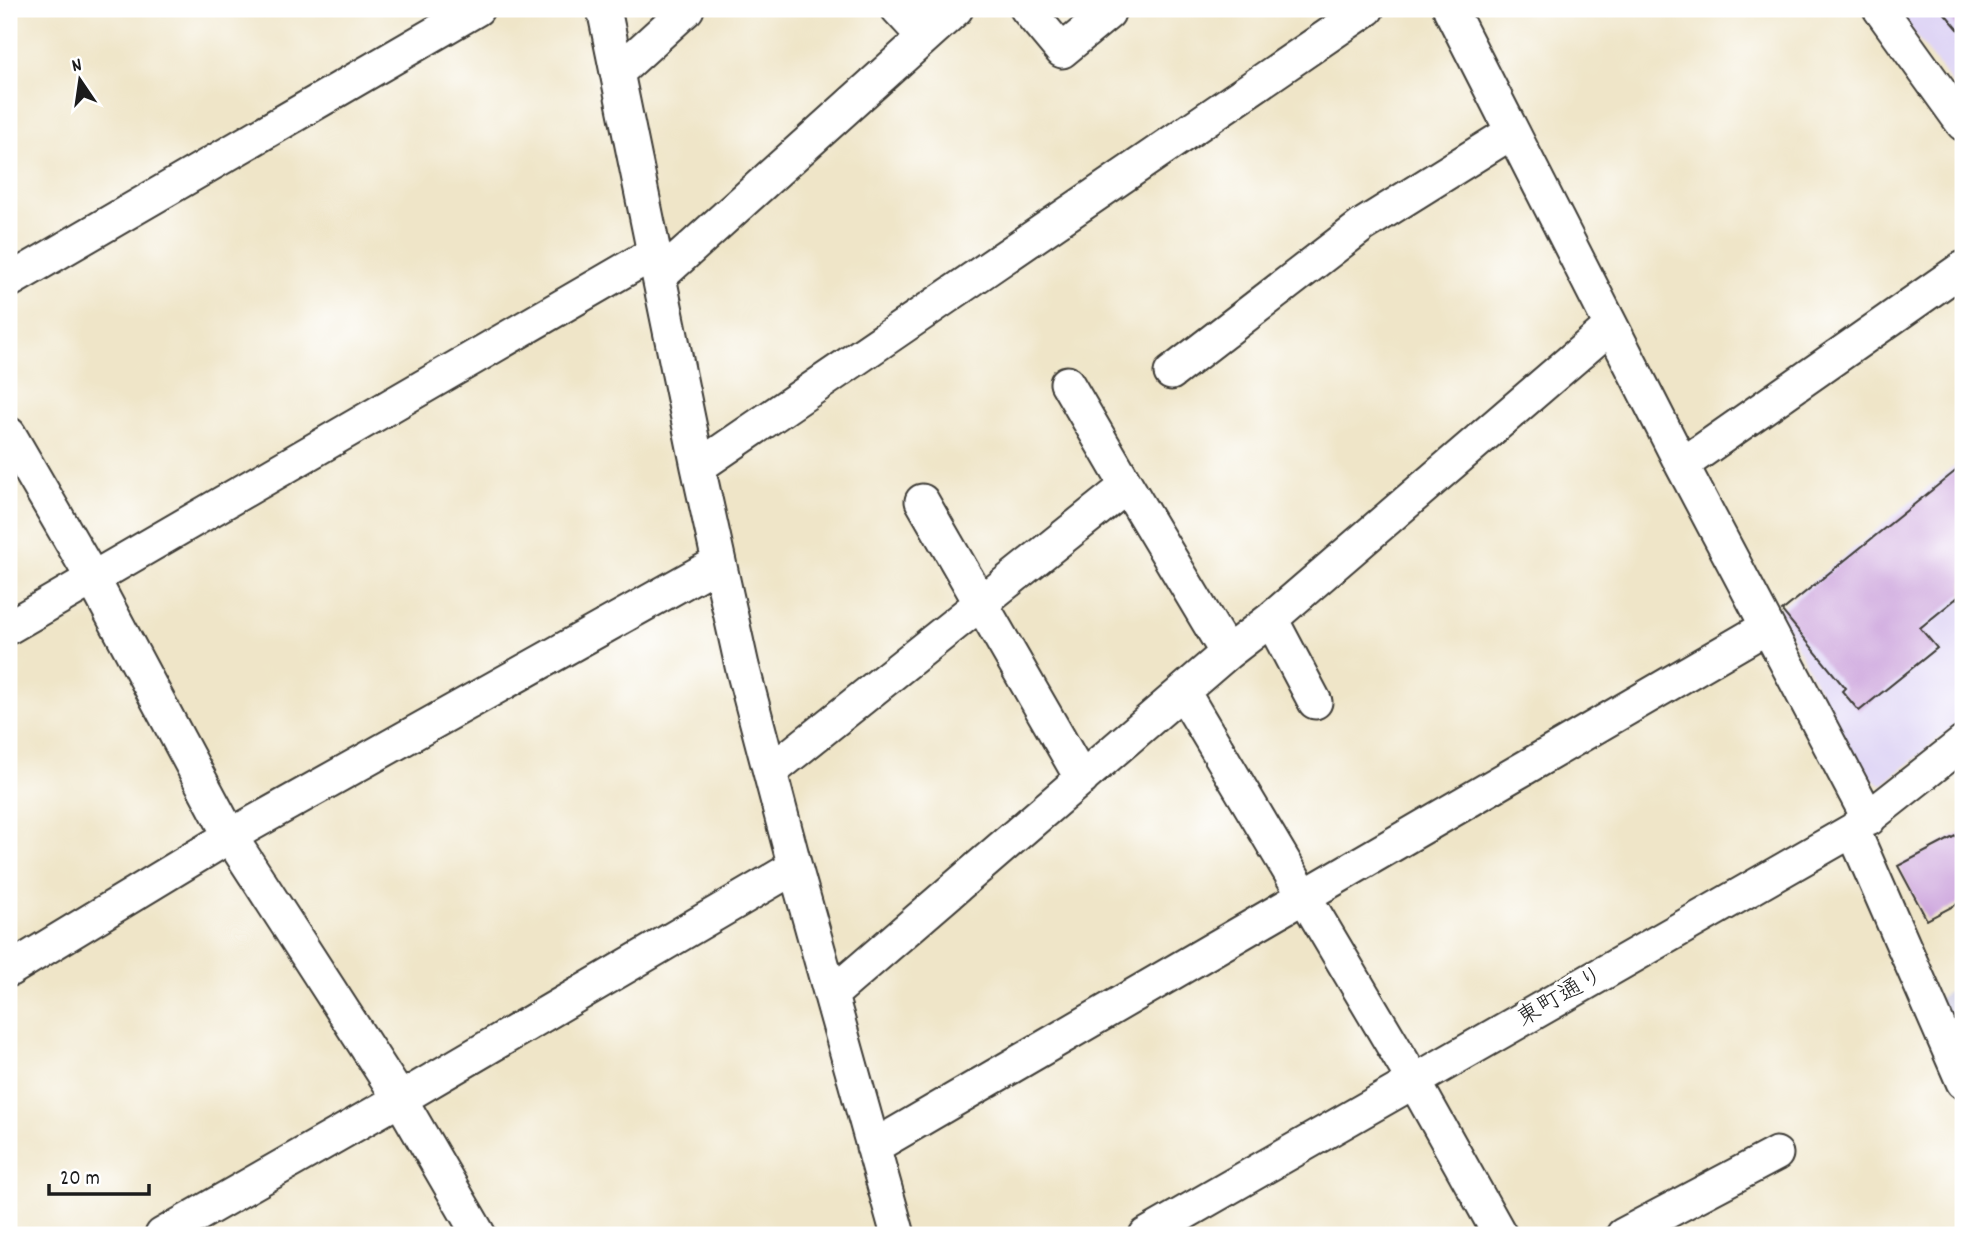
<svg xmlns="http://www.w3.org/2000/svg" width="1972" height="1244" viewBox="0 0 1972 1244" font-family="Dekko,'Klee One',sans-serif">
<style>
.built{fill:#dfd5f5}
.industrial{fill:#c3c1db}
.building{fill:#cda6dd}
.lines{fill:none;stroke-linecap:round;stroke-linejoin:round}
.minor-casing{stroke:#3c3a36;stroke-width:37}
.minor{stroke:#fff;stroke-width:33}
.labels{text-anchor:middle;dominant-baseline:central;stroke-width:7;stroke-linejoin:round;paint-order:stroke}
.street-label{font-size:24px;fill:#1c1c1c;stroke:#fff}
</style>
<rect width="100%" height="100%" fill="#fff"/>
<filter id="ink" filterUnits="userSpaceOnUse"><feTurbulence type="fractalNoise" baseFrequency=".0143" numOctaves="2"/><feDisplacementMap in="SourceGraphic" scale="14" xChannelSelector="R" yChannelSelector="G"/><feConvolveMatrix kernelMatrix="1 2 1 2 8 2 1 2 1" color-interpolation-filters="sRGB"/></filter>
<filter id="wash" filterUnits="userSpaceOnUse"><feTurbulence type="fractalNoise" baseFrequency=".00686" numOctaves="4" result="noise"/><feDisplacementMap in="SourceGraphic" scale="28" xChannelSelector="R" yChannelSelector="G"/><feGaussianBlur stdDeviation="1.57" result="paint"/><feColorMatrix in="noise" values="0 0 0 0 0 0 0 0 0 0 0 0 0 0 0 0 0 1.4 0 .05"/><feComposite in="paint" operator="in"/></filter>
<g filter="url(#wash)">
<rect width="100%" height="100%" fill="#efe5c8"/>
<path class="built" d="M1896,9h67v89z
M1963,459v260l-81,66 -20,-12 -84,-163z"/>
<path class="industrial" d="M1963,980v80l-28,-58z"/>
<g id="blocks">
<path class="building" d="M1941,9h22v26z
M1963,465v128l-43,35 17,20 -78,63 -17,-20 3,-3 -63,-77z
M1963,832v69l-36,19 -29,-54z"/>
</g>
</g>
<g filter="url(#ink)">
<use href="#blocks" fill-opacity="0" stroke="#3c3a36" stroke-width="2"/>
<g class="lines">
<defs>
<path id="minor" d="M604,9l94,458 44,199 53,201 103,368
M898,9l26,28
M1027,9l35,42 46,-38
M1450,9l232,456 187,354
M1880,9l83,115
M618,72l69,-63
M659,277l297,-268
M9,281l468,-272
M1171,373l192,-148 149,-93
M1067,383l60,103 100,167
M9,434l84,145 137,257 170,263 79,136
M1682,465l281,-197
M698,467l669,-458
M922,501l160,278
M1271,619l44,83
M9,627l645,-374
M1183,692l231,389 86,154
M770,772l357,-286
M1853,830l110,252
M9,970l221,-134 488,-273
M832,994l395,-341 44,-34 339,-292
M873,1147l894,-520
M162,1235l238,-136 395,-232
M1146,1235l707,-405 110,-87
M1623,1235l153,-81"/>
</defs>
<use href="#minor" class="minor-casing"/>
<use href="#minor" class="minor"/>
</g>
</g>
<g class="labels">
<g class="street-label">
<text transform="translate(1561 998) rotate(-30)">東町通り</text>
</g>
</g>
<rect width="1972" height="1244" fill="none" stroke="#fff" stroke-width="35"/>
<g transform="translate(80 80) rotate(347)" stroke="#ffffff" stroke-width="5" paint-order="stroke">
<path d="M0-5L12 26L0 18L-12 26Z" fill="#1c1c1c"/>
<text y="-10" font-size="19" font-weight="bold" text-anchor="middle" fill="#1c1c1c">N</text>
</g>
<path d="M49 1184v10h100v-10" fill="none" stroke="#1c1c1c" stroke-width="3.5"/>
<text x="60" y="1184" font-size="21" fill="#1c1c1c" stroke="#ffffff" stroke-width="5" paint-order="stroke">20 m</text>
</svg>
